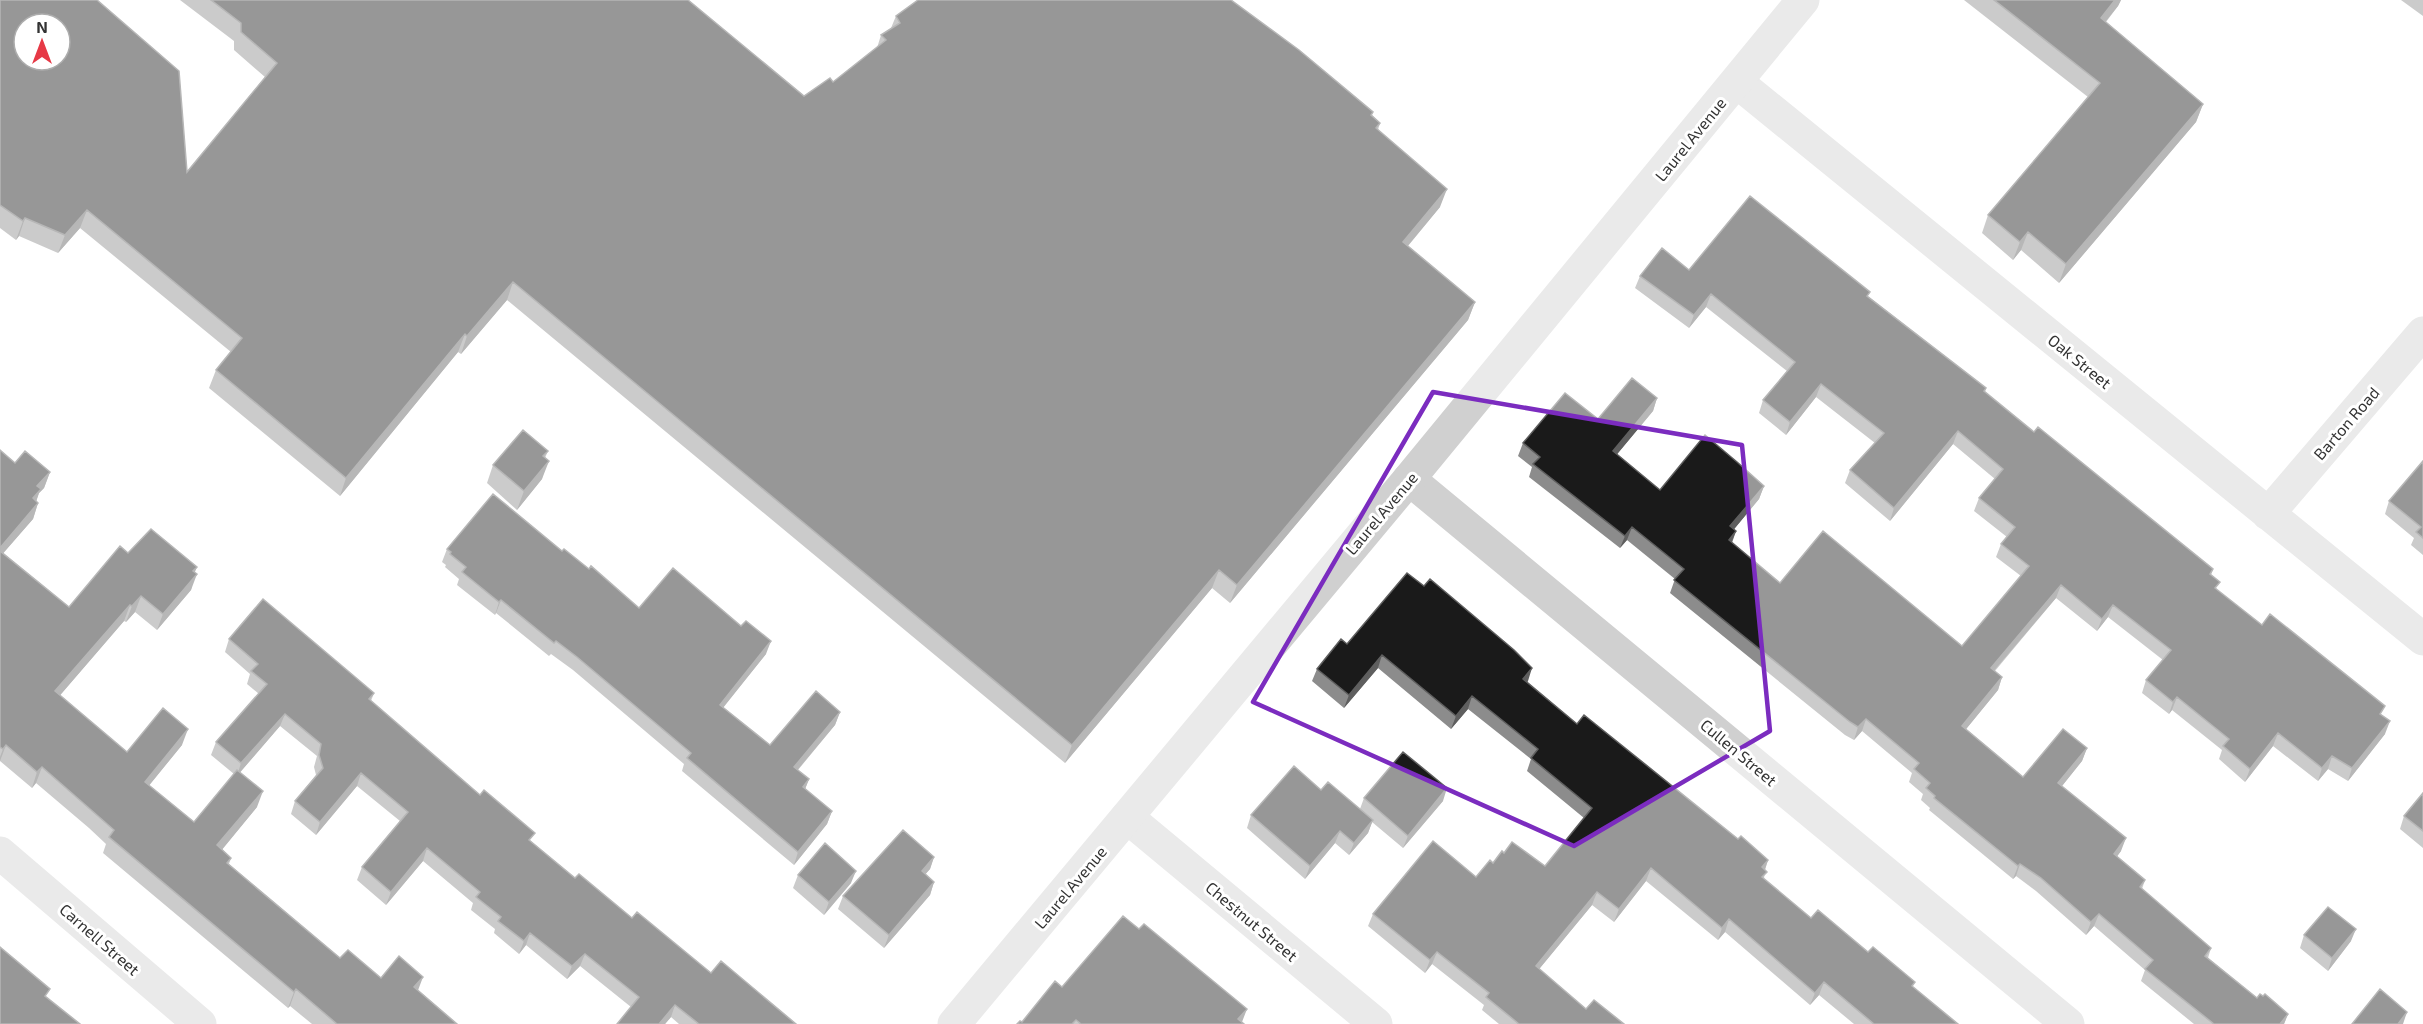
<svg xmlns="http://www.w3.org/2000/svg" width="2423" height="1024" viewBox="0 0 2423 1024" font-family="'Exo 2',sans-serif">
<style>
.lines{fill:none;stroke-linecap:round;stroke-linejoin:round}
.minor{stroke:#d0d0d0;stroke-width:33}
.tertiary{stroke:#d0d0d0;stroke-width:33}
.wall{fill:#8c8c8c}
.shaded-wall{fill:#5f5f5f}
.building{fill:#1a1a1a;stroke:#5f5f5f;stroke-width:1.5;fill-rule:evenodd}
.marked{fill:none;stroke:#7b2cbf;stroke-width:4.5;stroke-linejoin:round}
.labels{text-anchor:middle;dominant-baseline:central;stroke-width:6;stroke-linejoin:round;paint-order:stroke}
.street-label{font-size:16px;fill:#333;stroke:#fff}
</style>
<rect width="100%" height="100%" fill="#fff"/>
<g class="lines">
<path class="minor" d="M1737,82l686,557
M1409,479l659,545
M2268,514l155,-181
M1127,817l249,207
M0,853l200,171"/>
<path class="tertiary" d="M954,1024l455,-545 394,-479"/>
</g>
<path class="wall" d="M0,0l187,172 78,-95 -31,-27v-9l-54,-41h508l116,96 29,-14 44,-34 4,-13 10,-7 5,-12 477,96 -1,3 8,8 -2,7 62,77 -32,39 67,56 -7,18 -238,283 -18,-15 -147,175 -558,-463 -46,54 -3,-2 -118,144 -131,-108 7,-18 15,-18 -151,-124 -22,25 -39,-17 -3,4 -16,-12z
M1964,0h157l-3,6 -12,16 97,82 -7,18 -137,161 -38,-33 -8,10 -31,-27 6,-18 100,-118z
M2401,0h22v16z
M1689,270l180,27 117,91 -1,4 49,40 179,137 -2,6 6,15 45,35 120,90 3,19 -37,47 -20,-12 -10,12 -45,-35 -28,36 -26,-23 3,-9 -50,-40 -3,4 -27,-21 4,-13 17,-20 -55,-43 -11,14 -41,-33 -61,73 7,6 -4,13 -32,39 57,48 64,-29 -5,13 -20,25 59,65 -4,5 28,24 -3,9 69,59 -3,10 49,40 31,16 -4,10h-90l-53,-43 4,-11 -51,-44 -8,9 -50,-44 -20,-15 -3,3 -84,-69 1,-2 -9,-8 2,-6 -14,-12 3,-9 -50,-42 -8,9 -9,-5 -175,-142 5,-14 -48,-39 -7,8 -91,-71 3,-10 -14,-11 5,-13 75,-24 59,-21 -4,13 -36,43 43,36 104,-4 -5,13 -25,30 2,2 -4,12 48,40 182,63 59,-70 -25,-19 5,-13 6,-7 -33,-26 5,-13 16,-19 -42,-35 -63,77 -45,-38 5,-13 25,-27 -59,-46 -30,38 -27,-22 4,-13 24,-29 -81,-64 -17,21 -54,-40 5,-12z
M0,450l15,13 35,9 -6,16 -5,5 -3,8 2,2 -5,16 -30,34 66,54 59,-54 67,19 -4,18 -34,40 -22,-18 -9,10 -2,-1 -64,74 67,57 55,-7 -33,40 45,37 40,-48 -23,-19 5,-13 43,-48 -12,-10 3,-10 -25,-22 4,-13 145,54 -3,8 161,141 43,36 136,95 85,51h-117l-8,-7 -6,7h-48l14,-17 -51,-41 -13,13 -41,-34 -7,9 -25,-21 1,-4 -24,-19 2,-7 -50,-42 -37,44 -29,-25 5,-13 38,-46 -43,-35 -41,49 -25,-21 4,-13 21,-26 -2,-8 3,-11 -37,-30 -40,46 17,35 -35,42 9,9 -2,6 111,94 41,20 37,12 39,34h-145l-22,-18 -2,2 -185,-155 3,-9 -17,-16 -53,-45 -4,5 -32,-27z
M548,451l-3,7 -3,21 -25,31 -30,-27 6,-18z
M2423,461v94l-12,-10 3,-7 -29,-24 4,-13z
M447,549l115,2 27,18 50,39 127,46 -43,53 47,38 70,-33 -5,13 -37,45 11,9 -4,10 27,22 -5,13 -33,41 -112,-94 2,-7 -111,-94 -22,-16 -2,2 -53,-43 -1,2 -38,-30 2,-6 -14,-12 1,-2 -4,-3z
M1424,586l104,95 -1,1 50,42 161,115 30,21 -3,10 -1,9 47,39 57,34 45,35 45,37h-104l-35,-29 -9,10 -85,-73 -7,8 -72,-59 -32,41 -22,-17 -53,64 47,40 38,15h-125l-17,-14 2,-5 -52,-41 -7,9 -57,-47 5,-12 103,-37 28,-24 41,13 39,-48 -57,-47 4,-12 -63,-50 -17,20 -73,-61 -34,40 -32,-27 5,-12 30,-25z
M1321,790l39,19 4,-11 79,3 -40,47 -31,-26 -4,11 -19,22 -14,-12 -30,36 -58,-51 4,-13z
M2423,793v55l-23,-19 4,-13z
M934,857l-4,12 -5,5 9,8 -4,13 -46,53 -46,-39 5,-13z
M798,875l53,8 -27,32 -31,-27z
M2304,935l47,6 -23,30 -28,-23z
M1062,987l180,35 2,2h-227l5,-2z"/>
<path class="shaded-wall" d="M2115,0h6l-3,6 -24,30 7,-18z
M2203,104l-7,18 -137,161 7,-19z
M1447,189l-7,18 -44,53 7,-18z
M87,210l-7,18 -22,25 7,-18z
M25,218l-6,18 -3,4 7,-19z
M2028,232l-7,18 -8,10 7,-18z
M513,282l-6,18 -46,54 6,-18z
M1711,294l-5,13 -17,21 5,-13z
M1475,302l-7,18 -238,283 7,-18z
M465,334l-7,18 -118,144 6,-18z
M1821,384l-5,13 -30,38 4,-13z
M1657,398l-4,13 -44,53 4,-13z
M1958,431l-5,13 -63,77 4,-13z
M549,461l-7,18 -25,31 7,-19z
M50,472l-6,16 -5,5 -4,12 -8,9 10,-28z
M1764,486l-5,13 -33,40 4,-13z
M38,503l-5,16 -33,38v-9z
M1632,527l-5,13 -7,8 5,-12z
M1736,531l-5,13 -2,-4z
M197,567l-5,12 5,-5 -6,16 -34,40 6,-16 30,-43z
M1219,570l-7,18 -147,175 7,-18z
M2061,585l-5,13 -70,82 5,-12z
M141,596l-6,16 -9,10 6,-16z
M501,600l-5,13 -1,2 4,-13z
M130,605l-6,16 -74,86 5,-16z
M2113,605l-5,12 -11,14 5,-12z
M771,641l-5,13 -51,64 5,-13z
M1382,655l-4,13 -34,40 5,-13z
M1532,668l-4,13 -9,11 4,-13z
M2002,677l-4,13 -40,49 4,-13z
M1472,696l-4,13 -17,20 5,-13z
M2177,697l-5,13 -3,4 4,-12z
M840,712l-5,13 -46,55 5,-13z
M285,714l-5,12 -43,50 4,-13z
M1866,719l-4,12 -8,9 4,-13z
M2390,721l-5,13 -37,47 4,-13z
M188,729l-6,16 -43,53 6,-16z
M2278,733l-5,13 -28,36 5,-13z
M6,745l-6,16v-4l3,-8z
M2087,748l-5,13 -28,35 4,-13z
M2332,756l-4,13 -10,12 4,-13z
M42,767l-6,16 -4,5 5,-16z
M361,773l-4,13 -41,49 4,-13z
M809,779l-5,13 -1,-5z
M1447,788l-4,13 -40,47 5,-12z
M263,791l-6,16 -45,55 5,-17z
M832,811l-5,13 -33,41 4,-13z
M1373,820l-5,13 -19,22 5,-12z
M1340,831l-5,12 -30,36 5,-13z
M2126,838l-5,13 -11,15 4,-12z
M427,848l-4,13 -37,44 5,-13z
M934,857l-4,12 -13,15 5,-13z
M1768,860l-4,12 -2,-5z
M2020,864l-4,12 -3,3 5,-13z
M1651,868l-5,13 -32,41 5,-13z
M856,871l-5,12 -27,32 5,-13z
M934,882l-4,13 -46,53 5,-13z
M1597,892l-5,13 -61,74 5,-13z
M2099,914l-5,12 -8,9 5,-13z
M1729,919l-4,13 -7,8 4,-12z
M2356,929l-5,12 -23,30 4,-13z
M530,933l-4,12 -7,9 5,-13z
M1437,952l-5,12 -7,9 5,-13z
M585,954l-5,12 -13,13 5,-13z
M423,977l-6,16 -3,-6z
M1824,982l-5,13 -9,10 5,-12z
M296,989l-6,17 -2,2 6,-16z
M675,1005l-4,12 -6,7h-6z
M1247,1009l-5,13 -4,-3z
M2407,1012l-4,12h-5z
M2288,1014l-4,10h-4z"/>
<path class="building" d="M0,0h97l82,71 8,101 90,-109 -36,-31v-9l-30,-23h477l116,96 26,-18 3,4 53,-42 -5,-5 19,-12 -4,-7 22,-16h313l68,50 74,62 -2,3 9,8 -4,5 71,61 -44,53 72,60 -238,283 -18,-15 -147,175 -559,-463 -46,54 -2,-2 -119,144 -130,-108 26,-32 -155,-128 -22,25 -40,-17 -2,3 -23,-16zM24,24h36v36h-36z
M1994,0h121l-14,18 102,86 -137,160 -38,-32 -8,10 -32,-27 112,-132z
M1750,196l120,96 -3,4 119,92 -2,3 50,41 4,-5 175,142 -3,5 10,8 -5,6 47,37 8,-11 115,92 -5,8 10,7 -38,47 -20,-12 -10,12 -44,-35 -28,36 -27,-23 6,-7 -52,-42 -4,5 -27,-22 25,-30 -58,-45 -11,14 -41,-34 -70,83 11,9 -40,49 61,51 40,-48 24,19 -29,35 68,55 -12,16 31,26 -5,7 71,61 -6,8 52,42 3,-4 3,2 2,-2 23,20 -8,10h-66l-69,-55 8,-9 -54,-46 -8,8 -50,-44 -21,-14 -2,2 -84,-68 1,-2 -9,-8 4,-5 -16,-14 5,-6 -53,-44 -8,8 -8,-5 -176,-142 10,-11 -52,-42 -7,9 -92,-72 7,-7 -17,-14 42,-50 33,26 34,-41 25,20 -44,53 47,39 45,-55 32,27 27,24 -34,40 6,5 -7,9 51,43 43,-52 139,115 67,-80 -28,-22 14,-17 -36,-29 24,-29 -45,-38 -64,77 -44,-38 34,-37 -63,-49 -31,38 -27,-22 32,-38 -84,-68 -17,21 -54,-39 22,-28 27,22z
M523,430l25,21 -5,5 6,5 -25,30 -31,-26z
M0,450l15,13 10,-12 25,21 -13,14 4,3 -8,9 5,5 -38,45z
M2423,461v77l-7,-6 5,-5 -32,-26z
M493,494l69,57 2,-2 25,20 2,-3 48,42 34,-40 68,58 5,-5 25,20 -51,64 50,40 46,-54 24,21 -46,55 15,12 -6,8 29,24 -34,41 -111,-94 4,-5 -114,-96 -21,-16 -2,2 -53,-43 -2,2 -37,-30 4,-5 -16,-13 1,-2 -4,-3z
M151,529l46,38 -4,4 4,3 -34,40 -22,-18 -9,10 -2,-1 -75,86 72,61 36,-44 25,21 -43,53 49,40 43,-52 26,21 -46,54 14,13 -4,5 113,95 8,-8 33,28 18,-22 24,21 -9,10 43,37h-120l-41,-35 -2,3 -185,-155 5,-7 -72,-63 -5,5 -31,-27 -3,4 -3,-2v-196l69,56 51,-61 8,7z
M1407,573l17,13 6,-7 84,71 18,18 -9,11 54,45 7,-9 154,124 3,-3 27,24 -6,7 5,5 -5,5 49,41 7,-8 50,42 5,-5 42,35 -3,4 46,38h-84l-50,-42 -9,11 -86,-74 -7,9 -71,-60 -32,41 -22,-17 -61,74 50,43 8,-9 30,24h-105l-33,-27 3,-4 -52,-41 -7,8 -57,-46 60,-73 43,36 14,-17 3,3 9,-12 2,2 8,-11 33,24 47,-58 -61,-50 7,-9 -66,-53 -16,20 -74,-61 -33,40 -32,-26 24,-30 6,5z
M263,599l111,94 -5,6 111,96 4,-5 51,43 -6,7 46,38 4,-4 53,44 5,-6 74,61 10,-12 75,63h-97l-24,-19 -16,19h-42l22,-27 -54,-43 -13,12 -42,-33 -6,8 -26,-20 3,-4 -25,-20 4,-5 -53,-44 -36,44 -29,-25 46,-55 -47,-39 -41,49 -25,-21 28,-33 -4,-13 2,-11 -36,-30 -44,49 -25,-21 51,-58 -16,-13 7,-7 -29,-25z
M1403,752l44,36 -39,48 -44,-38z
M1294,766l27,24 7,-8 45,38 -19,23 -14,-12 -30,35 -59,-51z
M2423,793v38l-19,-15z
M903,830l31,27 -12,14 12,11 -45,53 -46,-39z
M825,843l31,28 -27,31 -31,-27z
M2328,907l28,22 -24,29 -28,-23z
M1123,916l16,13 5,-5 103,85 -9,10 6,5h-163l-5,-4 -4,4h-55l3,-3 2,1 33,-41 7,6z
M0,947l50,42 -5,7 35,28h-80z
M2380,989l27,23 -9,12h-46z"/>
<path d="M0 0H2423V1024H0ZM1433,392l309,53 28,286 -196,115 -321,-144z" fill="#fff" fill-opacity=".55" fill-rule="evenodd"/>
<path class="marked" d="M1433,392l309,53 28,286 -196,115 -321,-144z"/>
<g class="labels">
<g class="street-label">
<text transform="translate(1690 139) rotate(-51)">Laurel Avenue</text>
<text transform="translate(2080 361) rotate(39)">Oak Street</text>
<text transform="translate(2346 423) rotate(-49)">Barton Road</text>
<text transform="translate(1381 513) rotate(-50)">Laurel Avenue</text>
<text transform="translate(1739 752) rotate(40)">Cullen Street</text>
<text transform="translate(1070 887) rotate(-50)">Laurel Avenue</text>
<text transform="translate(1252 921) rotate(40)">Chestnut Street</text>
<text transform="translate(100 939) rotate(41)">Carnell Street</text>
</g>
</g>
<g transform="translate(42 42)"><circle r="28" fill="#ffffff" stroke="#adadad" stroke-width="1.5"/>
<path d="M0-4.5L10 22L0 15L-10 22Z" fill="#e63946"/>
<text y="-9" font-size="16" font-weight="bold" text-anchor="middle" fill="#333333">N</text>
</g>
</svg>
